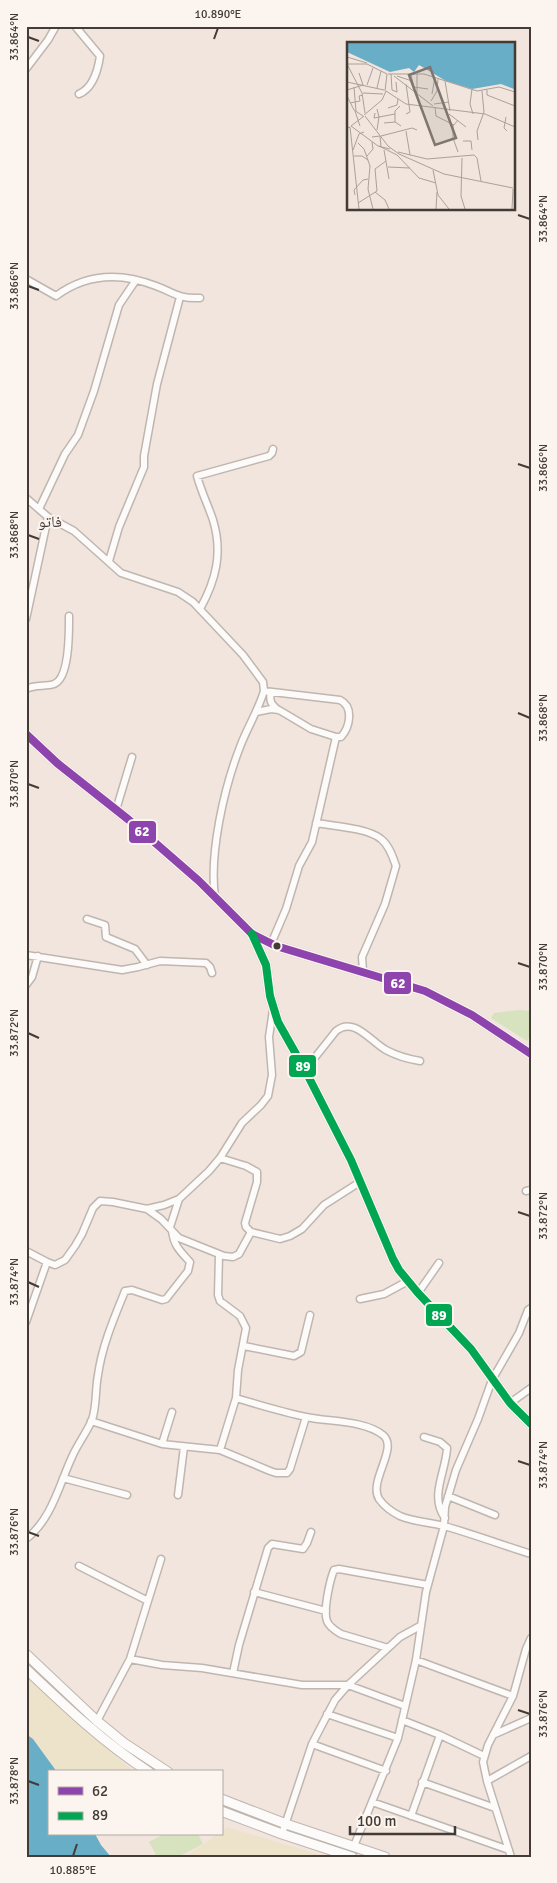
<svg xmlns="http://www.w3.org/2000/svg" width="557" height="1883" viewBox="0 0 557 1883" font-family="Signika,'Noto Naskh Arabic',sans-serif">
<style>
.green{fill:#d7e2bf}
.sand{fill:#ede2ca}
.water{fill:#68aec7}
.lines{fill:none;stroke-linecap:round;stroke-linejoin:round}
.street-casing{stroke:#bfb6b0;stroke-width:9}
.secondary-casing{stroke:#bfb6b0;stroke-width:11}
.street{stroke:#fdfbfa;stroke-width:6}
.secondary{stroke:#fdfbfa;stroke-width:9}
.bus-1-casing{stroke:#fcf4ee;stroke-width:11}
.bus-2-casing{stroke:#fcf4ee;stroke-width:11}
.bus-1{stroke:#8e44ad;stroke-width:8}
.bus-2{stroke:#00a651;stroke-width:8}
.ticks{fill:none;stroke:#433b35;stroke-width:2}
.bus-dot{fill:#433b35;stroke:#fcf4ee;stroke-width:2}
.labels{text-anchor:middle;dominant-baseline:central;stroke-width:4;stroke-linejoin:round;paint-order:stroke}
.quarter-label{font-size:16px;fill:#433b35;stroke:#fcf4ee}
.inset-road{fill:none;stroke:#aba19a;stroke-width:1}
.view{fill:#807670;fill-opacity:0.15;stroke:#807670;stroke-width:2.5}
.inset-edge{fill:none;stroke:#433b35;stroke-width:2.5}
.line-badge{stroke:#fcf4ee;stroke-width:2}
.badge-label{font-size:14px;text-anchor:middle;font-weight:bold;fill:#fff}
.neatline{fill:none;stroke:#433b35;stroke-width:2}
.ticks-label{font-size:12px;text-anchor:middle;fill:#433b35}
</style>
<rect width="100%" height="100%" fill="#f1e5dd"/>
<path class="green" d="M519,1010l12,1v22l-4,8 -36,-23 3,-5z
M164,1834h34l5,10 -25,13h-21l-8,-15z"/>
<path class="sand" d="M26,1676l108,96h-77l-24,-33 -7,-5z
M227,1827l100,30h-142l33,-23h3v-2z"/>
<path class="water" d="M26,1734l7,5 24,33h-8v62h46l6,11 10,12h-85z"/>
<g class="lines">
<defs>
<path id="street" d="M75,26l25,30c-2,14 -7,32 -21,38
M26,69l22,-29 8,-14
M26,279l30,17c31,-23 64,-24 100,-10 19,7 22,13 44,12
M26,498l22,19 26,14 47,42 57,19 15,10 50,53 20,27 1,9c-6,20 -17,37 -24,56 -16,41 -31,107 -25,150
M39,509l26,-55 13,-19 16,-44 25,-86 17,-25
M109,561l10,-34 25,-60v-11l13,-72 23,-87
M200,609c16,-29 23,-56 13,-89 -5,-15 -12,-29 -16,-44l72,-20 3,-3 1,-4
M26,619l22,-102
M26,689c9,-5 19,-2 28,-5 16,-6 15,-54 15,-68
M264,691l76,9c14,7 10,27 1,37h-5l-24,105 -13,24 -13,43 -15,35
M271,692c-2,9 0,12 7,18
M256,712l15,-3 8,1 32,19 25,8
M116,810l16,-53
M316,823c17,3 52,5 65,16 8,6 12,18 15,27l-11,38 -23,53 1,14
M87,919l18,6 1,12 29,12 12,16
M26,955l96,15 16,-3 22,-6 46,2 4,4 2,6
M26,985l6,-8 6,-21
M305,1070l31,-39c18,-15 35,11 50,19 11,6 22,9 34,11
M220,1158l26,8 11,6v10l-12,41 1,4 5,5 29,7 10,-3 12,-7 22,-24 36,-23
M526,1191l5,-1
M147,1209l14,10 18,19 45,18 9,1 6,-3 12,-22
M170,1227l9,-28
M26,1251l21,11
M219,1255l-1,40 2,6 20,15 6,12 -8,42 -2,28 -16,52
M418,1293l21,-30
M360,1299l24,-5 24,-13
M26,1322l21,-60 8,3 10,-5 10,-14 7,-12 11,-26 7,-7 13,1 34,7 17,-4 15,-6 30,-28 11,-13 22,-35 19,-18 7,-9 4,-21 -3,-38 4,-27
M244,1346l50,10 7,-4 9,-37
M236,1398c23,7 46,14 70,19 23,5 58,3 77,18 16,13 -15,46 -4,64 5,7 13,13 21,17 14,6 30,6 44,10 29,8 58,19 87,28
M510,1403l21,-15
M91,1421l71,23 58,6 50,21 6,2h11l3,-4 16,-52
M424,1437l16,5 7,6c-1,24 -18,48 -2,70
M162,1444l10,-32
M63,1478l64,17
M178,1495l6,-48
M448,1496l47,19
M26,1539c26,-20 33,-54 46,-82 5,-12 15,-25 20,-37 5,-15 3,-30 6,-45 4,-29 16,-57 27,-84l7,-1 30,10 4,-1 22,-28 2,-9c-10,-11 -16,-16 -18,-31
M79,1566l69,35
M254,1592l72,19
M388,1648l-47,-14c-5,-3 -12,-7 -14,-13 -4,-11 3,-41 7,-51l5,-1 89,16
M130,1659l32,6 40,3 100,17h46l57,21
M416,1660l97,36
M233,1673l6,-28 29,-97 4,-4 31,5 4,-6 4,-11
M327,1714l71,24
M402,1720l38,15 44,21
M97,1721l33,-62 31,-100
M493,1735l38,-17
M312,1744l74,27
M487,1781l44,-25
M422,1782l73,26
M372,1802l137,48
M411,1816l29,-81
M282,1834l30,-90 23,-44 13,-15 52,-48 20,-11
M354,1846l44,-108 18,-78 10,-68 18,-66 1,-19 11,-37 22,-51 14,-39 27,-47 9,-23 3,-2
M511,1857l-24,-76 -4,-19 5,-17 25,-49 13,-47 5,-11"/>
<path id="secondary" d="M26,734l31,29 72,57 70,61 53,53 24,12 149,45 47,24 59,39
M252,934l14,31 4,31 8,26 27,48 46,90 42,99 6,11 19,23 53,56 39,54 21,21
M26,1654l71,67 27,22 44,29
M26,1669c39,37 78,74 123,103
M221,1799l65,25 99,33
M221,1811l61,23 70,23"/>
</defs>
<use href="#street" class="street-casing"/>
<use href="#secondary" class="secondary-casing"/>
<use href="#street" class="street"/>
<use href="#secondary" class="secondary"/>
<defs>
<path id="bus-1" d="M26,734l31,29 72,57 70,61 53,53 24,12 149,45 47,24 59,39"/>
<path id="bus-2" d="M252,934l14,31 4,31 8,26 27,48 46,90 42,99 6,11 19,23 53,56 39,54 21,21"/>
</defs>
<use href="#bus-1" class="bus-1-casing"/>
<use href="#bus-2" class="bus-2-casing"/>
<use href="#bus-1" class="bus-1"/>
<use href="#bus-2" class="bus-2"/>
</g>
<path class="ticks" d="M28,37l11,4M214,39l4,-11M518,215l12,4M28,286l11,4M518,464l12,4M28,535l11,4M518,713l12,5M28,784l11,4M518,963l12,4M28,1033l11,5M518,1212l12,4M28,1282l11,5M518,1461l12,4M28,1532l11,4M518,1710l12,4M28,1781l11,4M73,1856l4,-12"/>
<circle class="bus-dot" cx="277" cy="946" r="4.5"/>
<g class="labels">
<g class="quarter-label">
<text x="50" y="522">فاتو</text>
</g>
</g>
<g transform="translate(347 42)">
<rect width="168" height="168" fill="#f1e5dd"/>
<path d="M0,0h167v47l-13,-5 -29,5 -26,-8 -27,-16 -5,7 -5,-4 -19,4 -43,-20z" fill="#68aec7"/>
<path class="inset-road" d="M0,15l20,6M0,22l15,29 3,20M0,22h20M20,22l20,10M41,32h36l53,17 22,-4 16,5M44,32l1,16M64,33l3,12 14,2M47,34l39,30M50,34l15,5M98,39l5,30M0,40l37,8M59,42l4,28 -4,2M20,43l6,-17M7,45l2,24M30,46l4,-17M125,47l-2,15 3,10M0,48l16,-5 -4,-12M45,48l5,2 -1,-10M140,48v5l28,11M38,49l2,-17M39,49l20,13 79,10 30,13M16,51l20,1M85,52l3,-17M0,54l7,14 9,6M70,54v-22M84,59l6,-10 1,-12M3,61l10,-2 -1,-5 4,-1M87,62l15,-2M88,65l1,9 18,9M41,66l9,-3 1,-6M30,67l2,8 -2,13M8,69l5,15M28,71l-1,5 21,-4M102,72l17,13M17,73l18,-15 4,-9M18,74l23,30 11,8 45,20 69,14M159,75l-2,11 3,3M111,78l-5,6v12l5,14M48,80v-11l5,-5M37,81l11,-1 6,4M4,84l27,20 12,3M4,84l13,-10M0,86l3,-1 9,82M59,89l4,24M34,94l31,-8 5,2M25,95l8,-1 1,11M131,98l-1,-9 7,-19 -2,-21M116,99h8l1,9M11,101l6,6 6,17 -2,23 5,20M32,104l18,9 22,23 17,5M6,108l6,-16 5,-2M37,108l5,29M51,110l29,7 47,-4 3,3 4,23M7,114h8l6,4M20,114l6,-7 -1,-7M115,116l-1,38 4,13M41,125l22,1M86,128l5,25 11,14M28,150l10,8 4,9M8,153l-1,-5 9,-10 5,-1M11,161l19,-12 -2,-22 11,-8M89,167l1,-17M165,167l1,-20"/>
<path class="view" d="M83,25l26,71 -21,7 -26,-70z"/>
<rect width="168" height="168" class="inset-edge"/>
</g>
<g class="line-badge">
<rect x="128" y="820" width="29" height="24" rx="5" fill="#8e44ad"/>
<rect x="383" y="971" width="29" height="24" rx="5" fill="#8e44ad"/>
<rect x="288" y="1054" width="29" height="24" rx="5" fill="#00a651"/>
<rect x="425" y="1303" width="28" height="24" rx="5" fill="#00a651"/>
</g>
<g class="badge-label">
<text x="142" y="836">62</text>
<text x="398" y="988">62</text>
<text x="303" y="1071">89</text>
<text x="439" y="1320">89</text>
</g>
<rect width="557" height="1883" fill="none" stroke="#fcf4ee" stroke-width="55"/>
<rect x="48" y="1770" width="175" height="65" fill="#fcf4ee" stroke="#b2aaa4"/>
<rect x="58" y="1787" width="25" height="8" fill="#8e44ad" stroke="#b2aaa4"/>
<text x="92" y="1796" font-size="15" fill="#433b35">62</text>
<rect x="58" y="1812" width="25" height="8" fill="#00a651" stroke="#b2aaa4"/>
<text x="92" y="1820" font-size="15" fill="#433b35">89</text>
<path d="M350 1826v8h105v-8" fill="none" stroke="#433b35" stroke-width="2.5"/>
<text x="357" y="1826" font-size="15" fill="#433b35" stroke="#fcf4ee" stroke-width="4" paint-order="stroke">100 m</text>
<rect x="28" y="28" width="502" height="1828" class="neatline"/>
<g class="ticks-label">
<text x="218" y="18">10.890°E</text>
<text transform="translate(14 37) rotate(-90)" y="4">33.864°N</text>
<text transform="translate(543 219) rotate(-90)" y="4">33.864°N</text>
<text transform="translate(14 286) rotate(-90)" y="4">33.866°N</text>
<text transform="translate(543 468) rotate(-90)" y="4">33.866°N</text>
<text transform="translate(14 535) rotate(-90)" y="4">33.868°N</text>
<text transform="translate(543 718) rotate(-90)" y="4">33.868°N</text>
<text transform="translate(14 784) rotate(-90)" y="4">33.870°N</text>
<text transform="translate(543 967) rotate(-90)" y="4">33.870°N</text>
<text transform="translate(14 1033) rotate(-90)" y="4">33.872°N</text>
<text transform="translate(543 1216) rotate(-90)" y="4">33.872°N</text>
<text transform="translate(14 1282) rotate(-90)" y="4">33.874°N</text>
<text transform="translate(543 1465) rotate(-90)" y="4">33.874°N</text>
<text transform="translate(14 1532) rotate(-90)" y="4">33.876°N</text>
<text transform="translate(543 1714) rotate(-90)" y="4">33.876°N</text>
<text transform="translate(14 1781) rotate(-90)" y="4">33.878°N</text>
<text x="73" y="1874">10.885°E</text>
</g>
</svg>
